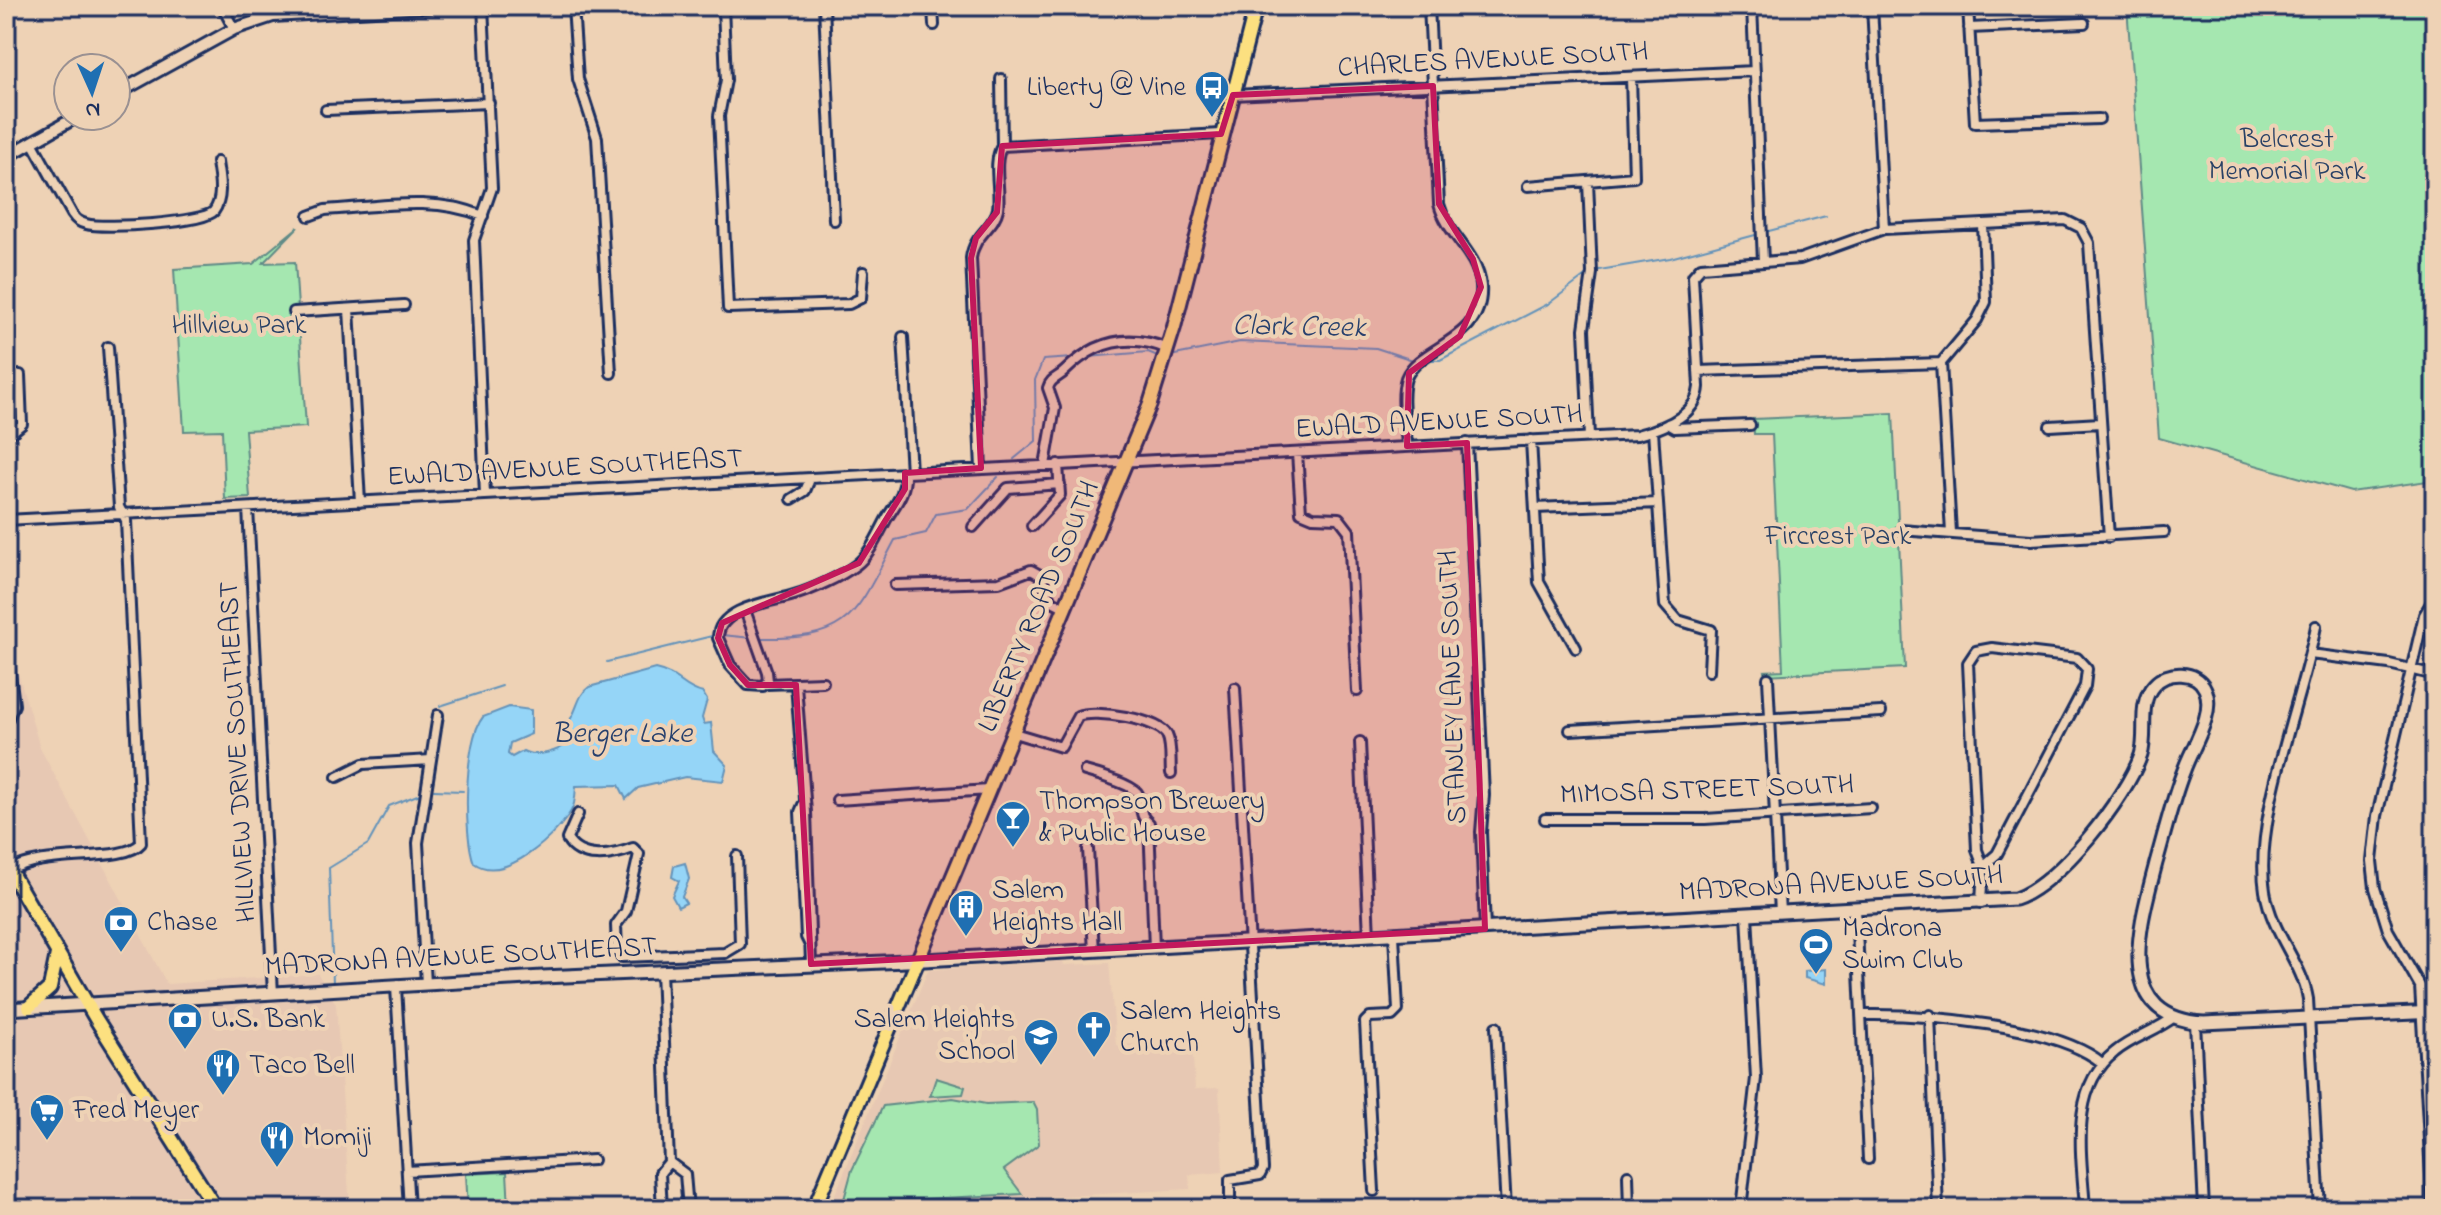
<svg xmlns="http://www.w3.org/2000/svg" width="2441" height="1215" viewBox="0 0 2441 1215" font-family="'Indie Flower',sans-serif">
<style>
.built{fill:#e7c8b3}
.green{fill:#a5e7b0;stroke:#608b87;stroke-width:2}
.water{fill:#95d5f7;stroke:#6493ba;stroke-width:2}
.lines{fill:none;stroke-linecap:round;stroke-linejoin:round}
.stream{stroke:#6493ba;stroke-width:2}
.minor-casing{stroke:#1b2f5e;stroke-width:14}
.tertiary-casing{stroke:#1b2f5e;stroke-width:16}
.secondary-casing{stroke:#1b2f5e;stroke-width:17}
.primary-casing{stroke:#1b2f5e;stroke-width:18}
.minor{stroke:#eed2b5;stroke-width:8}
.tertiary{stroke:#eed2b5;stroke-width:10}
.secondary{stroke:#eed2b5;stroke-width:11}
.primary{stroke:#fce080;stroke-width:12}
.marked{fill:#c2185b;fill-opacity:0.2;stroke:#c2185b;stroke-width:6;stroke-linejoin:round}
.labels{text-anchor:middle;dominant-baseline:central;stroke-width:8;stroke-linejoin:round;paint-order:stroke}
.street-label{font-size:28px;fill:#1b2f5e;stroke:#eed2b5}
.poi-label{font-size:28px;fill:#1b2f5e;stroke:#eed2b5;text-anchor:start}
.park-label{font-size:28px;fill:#294166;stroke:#eed2b5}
.water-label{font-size:30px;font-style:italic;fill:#27406d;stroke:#eed2b5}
</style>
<rect width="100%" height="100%" fill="#eed2b5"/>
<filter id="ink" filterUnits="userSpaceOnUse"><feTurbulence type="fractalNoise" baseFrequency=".0125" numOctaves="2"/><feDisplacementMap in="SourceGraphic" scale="16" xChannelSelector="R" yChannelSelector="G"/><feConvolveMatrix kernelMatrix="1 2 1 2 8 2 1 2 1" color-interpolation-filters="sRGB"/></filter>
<g filter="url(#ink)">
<path class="built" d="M6,631l34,117 127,236 151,-10 18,30 14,205h-344z
M1063,961l1,4 45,-2 7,82 76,-3 3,47 24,-1 4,84 -34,3 1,14 -361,20 99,-239z"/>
<path class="green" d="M2127,6h308v474l-84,12 -192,-54z
M298,227l-35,36 32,-1 11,165 -61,3 5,68 -25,1 -3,-69 -38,1 -10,-162 79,-5z
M1893,413l12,255 -140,7 -1,-4 19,-1 -11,-236h-18l-1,-15z
M936,1078l29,9 -2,7 -33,2z
M953,1098l33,6 47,-2 4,8 2,34 -35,26 18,24 -179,9 9,-33 31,-64z
M507,1172l2,37h-41l-2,-35z"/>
<path class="water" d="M655,669c24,5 27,19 48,24l4,7 -5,18 2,6 7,-1 3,28 13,14 -4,16 -38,-4 -47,11 -12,11 -7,-14 -43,1c-1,8 0,17 -5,25 -13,23 -67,74 -97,52 -11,-28 -10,-123 9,-146l26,-10 22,3v24l-21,9 -2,11 4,3 11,-6c13,7 35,1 46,-9l-3,-17c12,-12 10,-29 23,-38z
M685,863l4,16 -7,18 4,6 -8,4 -6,-11 7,-15 -7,-4 2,-11z
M1826,969v15l-21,-6v-7z"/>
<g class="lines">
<path class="stream" d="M1765,232l61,-16
M1594,271l76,-13 89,-24
M1170,356l70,-14 136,6 40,13
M1088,357l60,-5 12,5
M1426,360h14l108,-56 40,-30
M1014,459l22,-18 -1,-61 8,-20 30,-2
M722,635l30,3
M758,638c93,2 97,-22 137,-98l31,-7 10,-19 32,-5 30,-32
M607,662l109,-27
M440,706l62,-20
M434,790l29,1
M333,983l-4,-115 39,-24 21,-38 31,-12"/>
<defs>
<path id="minor" d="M222,6l12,23
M483,6l9,182 -18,52 11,255
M573,6l5,73 19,59 14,235
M723,6l3,74 -7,36 9,192 121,-4 12,-6 2,-26
M824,6l10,214
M933,6l1,19
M1752,6l11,256
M1872,6l12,223
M1968,6l7,117 124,-4
M1969,28l115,-5
M1233,95l522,-24
M326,110l163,-7
M32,142l40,72c4,6 7,8 14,10 18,5 118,-1 128,-13 10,-14 5,-34 3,-49
M1002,146l219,-12
M1588,182l4,91 -8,56 5,108
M1528,186l106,-9 -3,-100
M309,216l16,-6c52,-3 109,-15 158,6
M349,309l11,193
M294,312l110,-7
M903,337l8,135
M1698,371l243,-8
M1668,424l7,4 75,-3
M2050,426l50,-3
M1653,431l12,174 13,15 33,10 -2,41
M6,437l16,-13 -2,-49
M1531,440l8,142 37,66
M1467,443l17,352 -3,37 4,97
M1407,446c-1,-20 -7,-49 -1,-68 13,-33 79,-36 75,-92 -3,-33 -34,-51 -42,-82l-10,-198
M1297,453l4,59 12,5 26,1 10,13 8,160
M1045,465l10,-57 -7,-20c3,-10 10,-10 17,-17 29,-29 63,-39 103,-22
M981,468l-10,-210c3,-24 23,-30 27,-49 3,-20 -6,-46 4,-63l-1,-67
M792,499l13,-8 5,-12
M248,508l25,486
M1535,508l123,-5
M6,520l1631,-85c24,-6 60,-19 62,-48l-6,-111 8,-9 99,-8 84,-30 181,-9 16,8 8,15 20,294
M1032,526l28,-31 -2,-31
M973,527l35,-39 52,-4
M1901,530l130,10 133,-8
M1951,533l-10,-170 36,-43 9,-18 -3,-78
M895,585l104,-3 32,-12 9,5 12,26 14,7
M745,610l22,62 1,9 -5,5 -15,-1 -18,-20 -12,-27c0,-31 54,-36 76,-43 20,-6 46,-18 62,-30 14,-10 23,-33 31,-47 10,-16 19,-26 18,-45
M2316,626c-14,74 -63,194 -51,265 7,44 37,71 43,108l12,210
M6,642l8,63 -8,18
M2310,654l79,10 46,11
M1768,678l12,235
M767,684l56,-2
M796,685l10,127 5,152
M1570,730l311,-18
M1014,733l47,14 17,-31c16,-7 81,3 89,19 5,10 3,27 4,38
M1360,742l9,194
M1085,771c11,3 49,14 53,23 6,11 -1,20 11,29l5,125
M337,777l26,-13 68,-4
M837,800l152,-10
M803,805l-3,7 6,125 4,8
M578,814l-11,25c13,23 46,17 66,9l6,6 -13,57 -10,14 1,26 5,6 103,-4 15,-9 -3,-88
M1545,819h160l166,-11
M1088,849l6,102
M9,871c34,-22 115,-7 132,-28l-15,-323 -7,-13 -11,-160
M1981,903l2,-37 -6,-16 -9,-187 8,-12 16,-3 85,10 10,11 -2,17 -88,168 -14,12
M1856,909l12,250
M661,971l8,191 -9,11 2,36
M426,984l-8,-141 20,-128
M396,987l13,222
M1864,1015c60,-1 192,10 238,48
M1930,1015l8,194
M2195,1022l9,187
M1496,1027l10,182
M669,1162l16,12 3,35
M407,1171l186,-11
M1628,1175l1,34
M1374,1191l-9,-169 5,-5 22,-1 6,-6 -4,-75
M1230,1209v-29l30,-5 3,-6 -28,-481
M1741,1209l15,-131 -9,-163
M2085,1209c-3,-52 -17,-120 30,-157 18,-15 41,-21 59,-35
M2433,1209l-13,-223 -32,-56 -13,-42 -3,-27 5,-45 47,-201 11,-18"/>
<path id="tertiary" d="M116,94l118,-65 39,-13 169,-10
M6,157l72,-41"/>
<path id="secondary" d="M6,1009l537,-32 363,-16 1109,-62c43,-14 111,-101 126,-144 7,-21 -4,-52 13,-70 13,-15 43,-15 51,4 11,24 -13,58 -21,81 -12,30 -19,62 -28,93 -15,59 -46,154 48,160l231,-11"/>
<path id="primary" d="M6,864l90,155 120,190
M29,1007l21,-19 7,-34
M814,1209l336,-805 24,-77 82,-321"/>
</defs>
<use href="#minor" class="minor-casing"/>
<use href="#tertiary" class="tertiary-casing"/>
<use href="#secondary" class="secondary-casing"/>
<use href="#primary" class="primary-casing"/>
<use href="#minor" class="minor"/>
<use href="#tertiary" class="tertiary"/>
<use href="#secondary" class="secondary"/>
<use href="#primary" class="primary"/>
</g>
</g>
<path class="marked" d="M1433,86l6,118 34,55 8,28 -21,49 -51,37 -2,73 60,-3 18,486 -674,35 -15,-279h-48l-18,-20 -12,-27 4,-15 137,-60 46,-74v-16l76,-5 -10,-210 5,-20 21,-26 5,-66 219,-12 12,-39z"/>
<defs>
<symbol id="bus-pin" viewBox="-11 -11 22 30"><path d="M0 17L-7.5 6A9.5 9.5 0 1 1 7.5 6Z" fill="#1f6fb2" stroke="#eed2b5"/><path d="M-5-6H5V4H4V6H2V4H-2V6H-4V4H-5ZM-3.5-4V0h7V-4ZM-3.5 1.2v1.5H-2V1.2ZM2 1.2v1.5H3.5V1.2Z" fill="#fff"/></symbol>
<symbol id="bar-pin" viewBox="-11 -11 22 30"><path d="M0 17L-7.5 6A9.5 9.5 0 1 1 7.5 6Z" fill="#1f6fb2" stroke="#eed2b5"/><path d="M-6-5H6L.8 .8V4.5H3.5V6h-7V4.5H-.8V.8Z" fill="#fff"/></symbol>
<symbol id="building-pin" viewBox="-11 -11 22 30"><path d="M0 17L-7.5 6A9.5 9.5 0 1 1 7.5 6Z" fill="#1f6fb2" stroke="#eed2b5"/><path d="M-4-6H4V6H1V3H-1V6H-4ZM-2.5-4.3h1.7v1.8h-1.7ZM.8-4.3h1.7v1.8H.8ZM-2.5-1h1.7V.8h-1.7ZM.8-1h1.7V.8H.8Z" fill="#fff"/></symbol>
<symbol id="bank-pin" viewBox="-11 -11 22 30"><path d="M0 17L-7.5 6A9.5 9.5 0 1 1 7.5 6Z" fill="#1f6fb2" stroke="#eed2b5"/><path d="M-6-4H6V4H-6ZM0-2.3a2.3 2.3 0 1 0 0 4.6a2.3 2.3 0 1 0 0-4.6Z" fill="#fff"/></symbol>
<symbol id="stadium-pin" viewBox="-11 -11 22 30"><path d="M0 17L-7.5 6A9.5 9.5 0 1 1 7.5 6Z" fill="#1f6fb2" stroke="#eed2b5"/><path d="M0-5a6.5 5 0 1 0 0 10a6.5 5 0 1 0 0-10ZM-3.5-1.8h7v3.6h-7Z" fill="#fff"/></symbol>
<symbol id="church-pin" viewBox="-11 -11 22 30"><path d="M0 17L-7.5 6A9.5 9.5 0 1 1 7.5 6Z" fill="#1f6fb2" stroke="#eed2b5"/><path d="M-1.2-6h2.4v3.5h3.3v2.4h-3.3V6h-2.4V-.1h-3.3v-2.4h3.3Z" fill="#fff"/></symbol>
<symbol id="school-pin" viewBox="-11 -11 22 30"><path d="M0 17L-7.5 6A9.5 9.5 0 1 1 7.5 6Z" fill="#1f6fb2" stroke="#eed2b5"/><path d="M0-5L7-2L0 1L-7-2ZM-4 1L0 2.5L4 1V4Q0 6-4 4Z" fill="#fff"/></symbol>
<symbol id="restaurant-pin" viewBox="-11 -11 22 30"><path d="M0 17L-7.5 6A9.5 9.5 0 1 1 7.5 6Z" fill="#1f6fb2" stroke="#eed2b5"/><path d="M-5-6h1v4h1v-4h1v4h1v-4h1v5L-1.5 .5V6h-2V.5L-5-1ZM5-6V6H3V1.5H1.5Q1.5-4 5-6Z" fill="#fff"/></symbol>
<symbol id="supermarket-pin" viewBox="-11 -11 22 30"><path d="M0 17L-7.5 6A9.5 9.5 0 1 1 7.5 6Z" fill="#1f6fb2" stroke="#eed2b5"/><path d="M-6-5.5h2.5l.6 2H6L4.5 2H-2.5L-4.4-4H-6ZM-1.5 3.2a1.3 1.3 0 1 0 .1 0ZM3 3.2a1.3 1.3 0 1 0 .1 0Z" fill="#fff"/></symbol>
</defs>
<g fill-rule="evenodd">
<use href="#bus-pin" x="1192" y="68" width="40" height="54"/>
<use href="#bar-pin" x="993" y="798" width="40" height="54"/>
<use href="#building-pin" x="946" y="887" width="40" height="54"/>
<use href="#bank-pin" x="101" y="903" width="40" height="54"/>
<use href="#stadium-pin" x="1796" y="925" width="40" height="54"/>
<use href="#bank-pin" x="165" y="1000" width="40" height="54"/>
<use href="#church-pin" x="1074" y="1008" width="40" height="54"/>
<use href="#school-pin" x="1021" y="1016" width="40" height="54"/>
<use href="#restaurant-pin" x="203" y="1046" width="40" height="54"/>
<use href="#supermarket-pin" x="27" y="1091" width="40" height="54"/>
<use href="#restaurant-pin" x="257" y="1118" width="40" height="54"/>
</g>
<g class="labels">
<g class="street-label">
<text transform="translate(1493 61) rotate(-3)">CHARLES AVENUE SOUTH</text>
<text transform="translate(1439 423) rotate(-3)">EWALD AVENUE SOUTH</text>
<text transform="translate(565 469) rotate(-3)">EWALD AVENUE SOUTHEAST</text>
<text transform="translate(1040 607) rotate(-67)">LIBERTY ROAD SOUTH</text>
<text transform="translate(1454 687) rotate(-92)">STANLEY LANE SOUTH</text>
<text transform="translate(239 752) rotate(-93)">HILLVIEW DRIVE SOUTHEAST</text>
<text transform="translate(1707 791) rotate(-2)">MIMOSA STREET SOUTH</text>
<text transform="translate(1841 885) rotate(-3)">MADRONA AVENUE SOUTH</text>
<text transform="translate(461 958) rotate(-3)">MADRONA AVENUE SOUTHEAST</text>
</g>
<g class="poi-label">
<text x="1186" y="88" text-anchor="end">Liberty @ Vine</text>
<text x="1039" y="802">Thompson Brewery<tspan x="1039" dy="32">&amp; Public House</tspan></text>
<text x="992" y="891">Salem<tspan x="992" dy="32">Heights Hall</tspan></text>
<text x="147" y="923">Chase</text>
<text x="1842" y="929">Madrona<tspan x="1842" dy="32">Swim Club</tspan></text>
<text x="1120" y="1012">Salem Heights<tspan x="1120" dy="32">Church</tspan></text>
<text x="211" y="1020">U.S. Bank</text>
<text x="1015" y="1020" text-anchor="end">Salem Heights<tspan x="1015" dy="32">School</tspan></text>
<text x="249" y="1066">Taco Bell</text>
<text x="73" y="1111">Fred Meyer</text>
<text x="303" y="1138">Momiji</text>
</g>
<g class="park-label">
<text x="2287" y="140">Belcrest<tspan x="2287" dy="32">Memorial Park</tspan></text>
<text x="239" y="326">Hillview Park</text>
<text x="1838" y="537">Fircrest Park</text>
</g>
<g class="water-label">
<text transform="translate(1299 328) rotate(1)">Clark Creek</text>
<text x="622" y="735">Berger Lake</text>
</g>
</g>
<rect width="2441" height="1215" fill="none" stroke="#eed2b5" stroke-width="32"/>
<rect x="16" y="16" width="2409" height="1183" fill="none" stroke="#1b2f5e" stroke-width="3" filter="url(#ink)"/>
<g transform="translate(92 92) rotate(177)"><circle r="38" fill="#eed2b5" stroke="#9a9192" stroke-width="2"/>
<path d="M0-6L14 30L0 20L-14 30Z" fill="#1f6fb2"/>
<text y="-12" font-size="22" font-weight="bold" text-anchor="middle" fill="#1b2f5e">N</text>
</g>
</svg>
